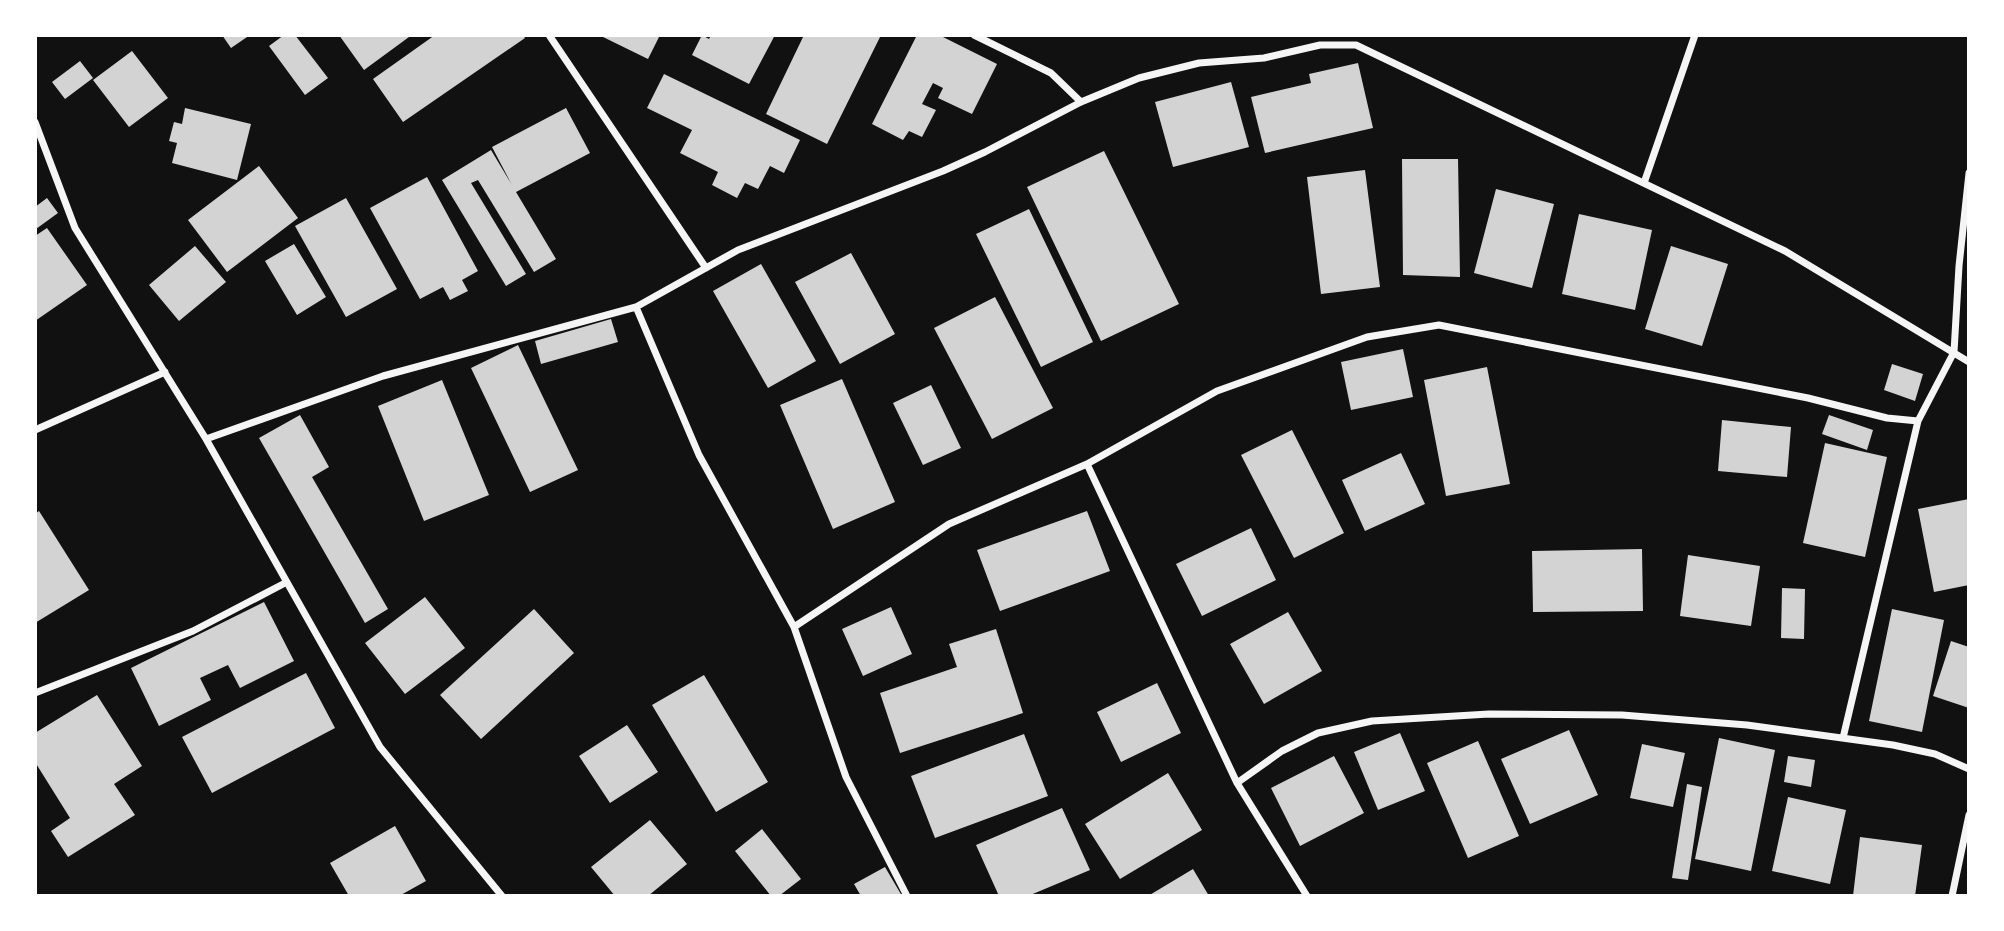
<svg xmlns="http://www.w3.org/2000/svg" width="2004" height="931" viewBox="0 0 2004 931" font-family="'Titillium Web',sans-serif">
<style>
.building{fill:#d3d3d3}
.lines{fill:none;stroke-linecap:round;stroke-linejoin:round}
.minor{stroke:#f5f5f5;stroke-width:7}
</style>
<rect width="100%" height="100%" fill="#111"/>
<path class="building" d="M222,35h28l-19,13z
M284,35h11l33,43 -23,17 -36,-49z
M339,35h69l1,2 -45,33z
M435,35h88l2,3 -122,84 -30,-43z
M604,35h56l-12,24 -45,-22z
M702,35l7,4 2,-4h64l-26,49 -57,-29z
M804,35h77l-54,109 -61,-30z
M917,35h22l58,29 -25,50 -34,-16 5,-10 -10,-5 -11,21 14,6 -14,27 -13,-6 -6,9 -31,-16z
M132,51l36,47 -39,29 -36,-47z
M80,61l13,17 -28,21 -13,-17z
M1358,63l15,65 -108,25 -14,-56 60,-14 -2,-9z
M664,74l136,66 -16,33 -14,-7 -12,23 -13,-6 -8,15 -25,-13 6,-13 -38,-19 12,-23 -45,-22z
M1231,82l18,65 -76,20 -18,-65z
M185,108l66,16 -14,56 -65,-17 5,-20 -8,-2 5,-19 8,2z
M566,108l24,45 -74,39 40,67 -22,13 -56,-92 -7,3 55,91 -20,12 -64,-106 49,-30 21,35 -20,-38z
M1104,151l75,153 -78,37 -74,-154z
M1402,159h56l2,118 -57,-2z
M259,166l39,52 -71,54 -39,-52z
M1365,170l15,117 -59,7 -14,-117z
M427,177l51,94 -16,9 6,11 -18,9 -7,-13 -23,12 -50,-91z
M1496,189l58,15 -22,84 -58,-15z
M47,198l11,15 -22,16 -1,-22z
M346,198l51,91 -51,28 -51,-91z
M1029,209l64,133 -52,25 -65,-133z
M1579,214l73,16 -17,80 -73,-16z
M47,228l40,57 -52,36v-85z
M294,244l32,53 -29,18 -32,-54z
M195,246l31,36 -47,39 -30,-36z
M1671,246l57,18 -26,82 -57,-17z
M851,253l44,81 -55,30 -45,-82z
M761,264l55,97 -48,27 -55,-97z
M995,297l58,111 -61,31 -58,-111z
M611,319l7,23 -77,22 -6,-23z
M518,345l60,125 -48,22 -59,-124z
M1403,349l10,48 -62,13 -10,-48z
M1892,364l31,10 -8,27 -31,-11z
M1487,367l23,117 -64,12 -22,-116z
M842,379l53,123 -62,27 -53,-124z
M442,380l47,115 -65,26 -46,-115z
M931,385l30,63 -38,17 -30,-62z
M300,415l29,52 -17,10 76,132 -23,14 -106,-185z
M1829,415l44,15 -6,20 -45,-16z
M1722,420l69,7 -4,50 -69,-6z
M1292,430l52,103 -50,25 -53,-103z
M1825,443l62,14 -22,100 -62,-14z
M1401,453l24,51 -60,27 -23,-51z
M1969,499v86l-35,7 -16,-83z
M39,511l50,79 -54,33v-109z
M1087,511l23,60 -110,40 -23,-61z
M1251,528l25,52 -74,36 -26,-52z
M1642,549l1,62 -110,1 -1,-61z
M1688,555l72,11 -9,60 -71,-10z
M1782,588l23,1 -1,50 -23,-1z
M425,597l40,51 -60,46 -40,-51z
M264,602l30,59 -54,27 -12,-23 -28,13 11,22 -52,26 -28,-58z
M891,607l21,47 -49,22 -21,-47z
M534,609l40,44 -93,86 -41,-44z
M1892,609l52,11 -22,112 -53,-11z
M1288,612l34,59 -58,33 -34,-60z
M996,629l27,84 -123,40 -20,-60 77,-26 -8,-23z
M1951,641l18,6v61l-36,-12z
M306,673l29,55 -123,65 -30,-56z
M704,675l64,107 -52,30 -64,-107z
M1157,683l24,50 -60,29 -24,-50z
M97,695l45,71 -28,18 21,31 -67,42 -17,-26 19,-13 -35,-56v-29z
M627,725l31,47 -48,31 -31,-47z
M1569,730l29,65 -68,29 -29,-65z
M1400,733l25,58 -47,19 -24,-58z
M1024,734l24,62 -113,42 -24,-62z
M1719,738l56,12 -24,121 -56,-12z
M1478,741l41,95 -51,22 -41,-95z
M1642,744l43,9 -12,54 -43,-9z
M1334,756l30,57 -64,33 -29,-58z
M1788,756l27,4 -4,27 -27,-5z
M1168,773l34,57 -82,49 -35,-55z
M1687,784l15,3 -14,93 -16,-2z
M1788,797l58,13 -16,74 -58,-13z
M1062,808l28,62 -62,26h-29l-23,-51z
M650,820l37,44 -39,32h-33l-24,-29z
M395,826l31,55 -27,15h-50l-19,-33z
M762,829l39,50 -22,17h-8l-36,-45z
M1860,837l62,8 -7,51h-62z
M885,867l17,29h-41l-7,-12z
M1193,869l16,27h-61z"/>
<g class="lines">
<path class="minor" d="M549,35l157,233
M974,35l77,38 30,29
M35,122l40,106 131,211 174,308 122,149
M1644,183l51,-148
M636,307l63,148 95,172 52,150 61,119
M35,430l130,-58
M206,439l177,-63 253,-69 102,-57 205,-79 42,-19 96,-50 58,-24 60,-15 65,-5 56,-13h36l429,206 184,111
M1087,464l150,319 70,113
M794,627l155,-103 138,-60 130,-73 150,-54 72,-12 369,73 79,20 31,3 36,-69 5,-86 10,-93
M35,693l158,-62 94,-49
M1843,738l75,-317
M1237,783l45,-32 36,-18 54,-12 117,-7 133,1 125,10 146,20 42,9 34,15
M1952,896l17,-81"/>
</g>
<rect width="2004" height="931" fill="none" stroke="#ffffff" stroke-width="74"/>
</svg>
